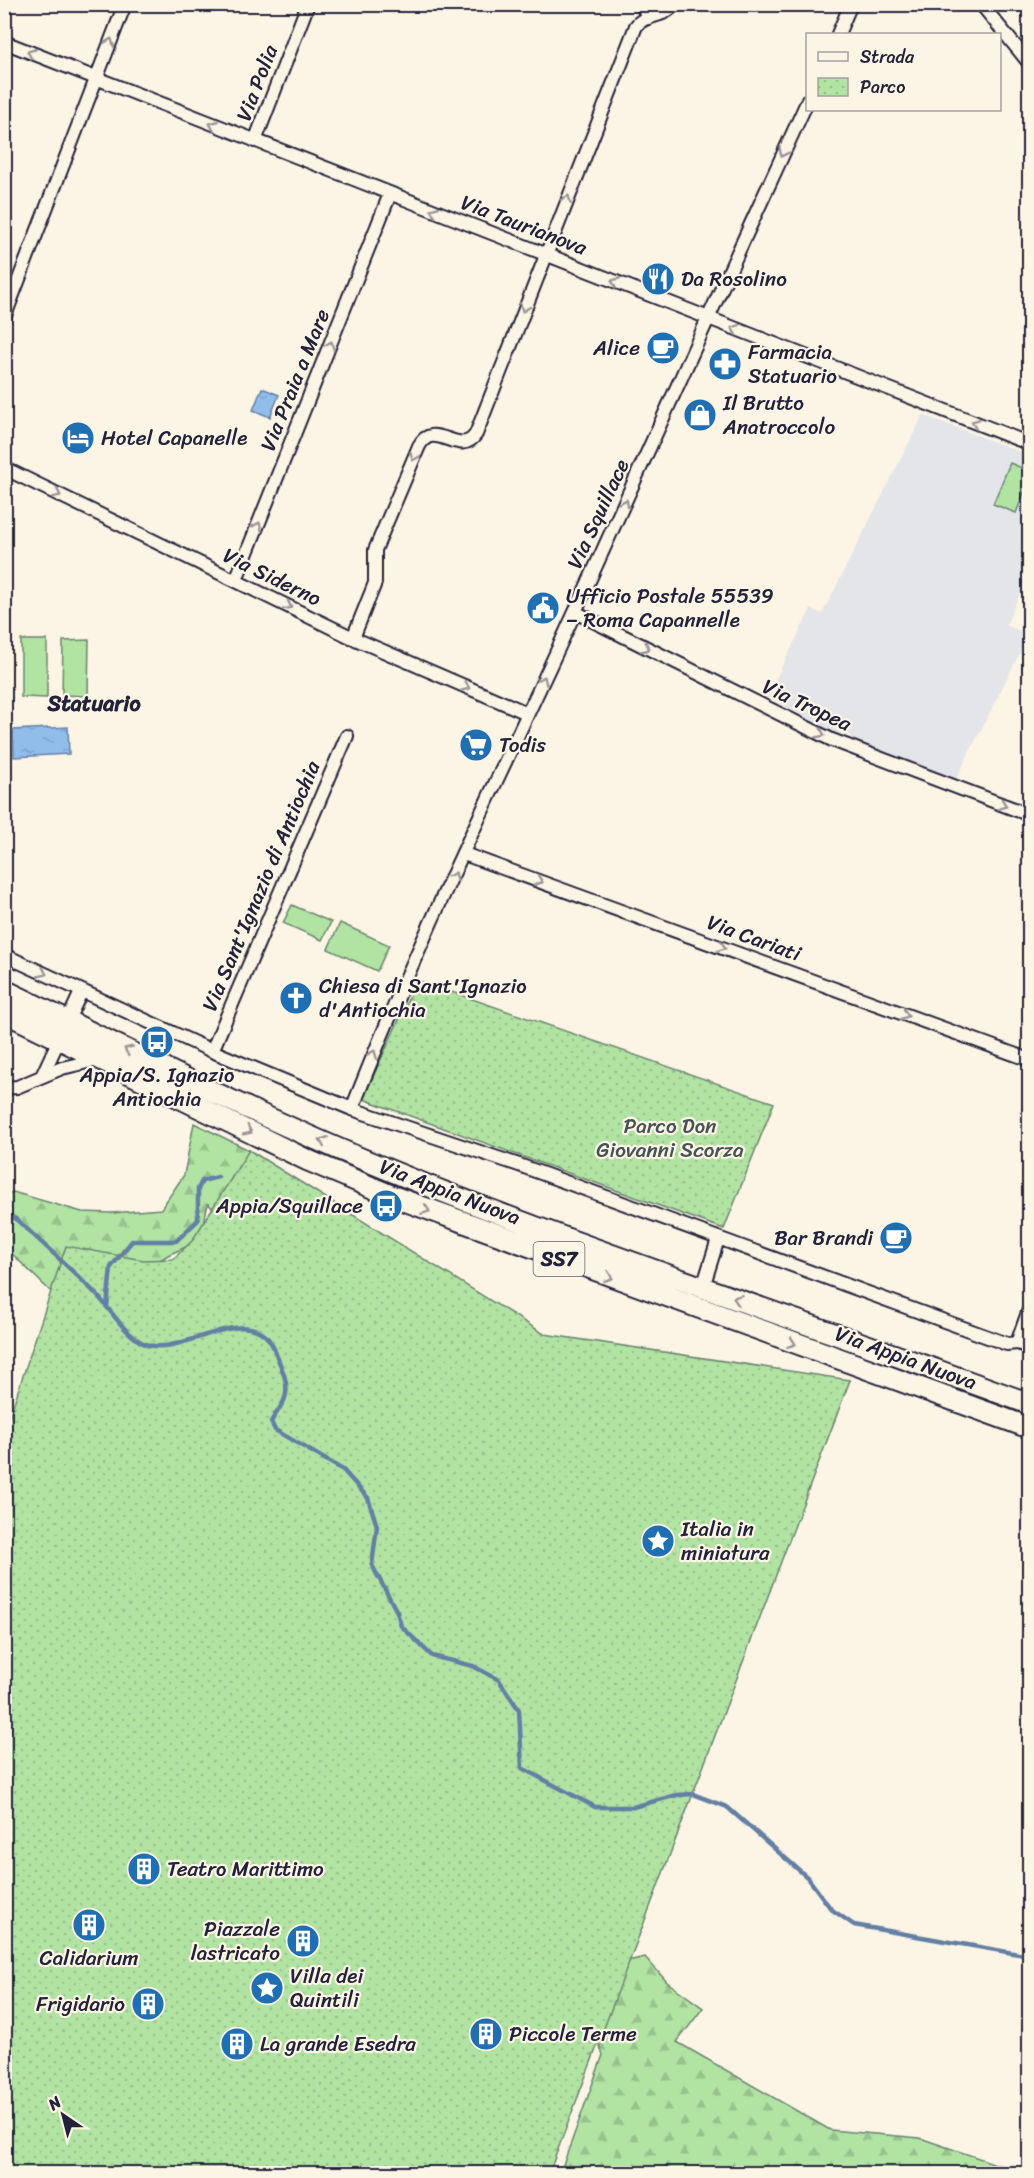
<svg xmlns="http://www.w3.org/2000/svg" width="1034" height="2178" viewBox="0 0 1034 2178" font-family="Sriracha,sans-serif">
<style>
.built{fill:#e4e5e8}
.forest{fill:url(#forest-firs);stroke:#6a826f;stroke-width:1.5}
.park{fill:url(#park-dots);stroke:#6a826f;stroke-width:1.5}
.garden{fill:#b1e3a3;stroke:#6a826f;stroke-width:1.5}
.water{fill:url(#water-ripples);stroke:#647fa4;stroke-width:1.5}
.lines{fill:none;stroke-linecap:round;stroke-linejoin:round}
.stream{stroke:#647fa4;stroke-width:4.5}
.street-casing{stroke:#22223b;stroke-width:16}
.primary-casing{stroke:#22223b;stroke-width:24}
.street{stroke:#fcf5e5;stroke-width:12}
.primary{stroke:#fcf5e5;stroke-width:20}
.oneway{stroke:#9a9698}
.labels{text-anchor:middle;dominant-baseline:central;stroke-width:4.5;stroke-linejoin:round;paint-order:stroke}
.shield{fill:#fcf5e5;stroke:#63616e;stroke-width:1.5}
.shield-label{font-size:20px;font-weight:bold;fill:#22223b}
.street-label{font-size:21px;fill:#22223b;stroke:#fcf5e5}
.poi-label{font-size:21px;fill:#22223b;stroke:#fcf5e5;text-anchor:start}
.park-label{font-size:21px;fill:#465255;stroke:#fcf5e5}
.neighbourhood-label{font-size:22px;font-weight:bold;fill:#22223b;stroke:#fcf5e5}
</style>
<defs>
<pattern id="forest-firs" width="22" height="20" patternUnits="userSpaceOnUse" patternTransform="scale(1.5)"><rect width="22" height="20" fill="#b1e3a3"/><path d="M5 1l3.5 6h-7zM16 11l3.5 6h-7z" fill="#98c28d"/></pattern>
<pattern id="park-dots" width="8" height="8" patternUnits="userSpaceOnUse" patternTransform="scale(1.5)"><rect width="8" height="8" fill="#b1e3a3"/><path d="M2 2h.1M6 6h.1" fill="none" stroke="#98c28d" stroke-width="1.8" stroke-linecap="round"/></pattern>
<pattern id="water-ripples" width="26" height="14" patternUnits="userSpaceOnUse" patternTransform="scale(1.5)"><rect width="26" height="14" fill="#90bdea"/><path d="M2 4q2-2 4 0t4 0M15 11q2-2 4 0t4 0" fill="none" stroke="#7ca2ca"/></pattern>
</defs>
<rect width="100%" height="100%" fill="#fcf5e5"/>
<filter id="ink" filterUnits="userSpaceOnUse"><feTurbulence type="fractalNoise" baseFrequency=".0167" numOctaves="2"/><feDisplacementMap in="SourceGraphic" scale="12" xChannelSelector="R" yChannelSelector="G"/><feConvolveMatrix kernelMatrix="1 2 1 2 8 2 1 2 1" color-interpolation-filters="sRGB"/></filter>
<g filter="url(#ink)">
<path class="built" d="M923,415l106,40v119l-23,51 23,10 -74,146 -101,-39 -6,-10 -4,-1 -6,4 -71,-39 44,-87 11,5z"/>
<path class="forest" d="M194,1123l55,27 12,31 -31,43 -22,-20 -9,37 -31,14 -37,24 -43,49 -83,-81 -1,-52 9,-3 69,20 30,1 49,-4 23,-34z
M645,1957l22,25 36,26 -26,34 153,88 90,8 85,29v6h-445l43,-118 -12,-33 15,-56z"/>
<path class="park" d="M417,980l357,123 -50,126 -361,-130z
M249,1150l295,184 306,46 -301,793h-544v-743l61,-184 77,14 30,-1 19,-18z"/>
<path class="garden" d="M1010,463l19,8v9l-13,33 -23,-9z
M21,640h26v58l-26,-1z
M89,640l-1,56 -26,-1 1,-54z
M292,905l39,17 -9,18 -39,-17z
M340,923l49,22 -12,26 -49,-22z"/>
<path class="water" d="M262,388l17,7 -9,22 -17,-7z
M68,727l1,27 -55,3 -1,-27z"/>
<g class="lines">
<path class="stream" d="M4,1213l12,6c26,24 53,48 78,73 16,16 27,38 47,50 38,22 114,-52 135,12 5,13 14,30 9,44 -3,9 -10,16 -14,24l4,8 68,40 25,28 9,28 -5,39 25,47 4,14 31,30 41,10 26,14 20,30 3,58 73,39h38l44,-12 16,-1 34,13 81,71 23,31 23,16 176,31
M107,1307l4,-40 21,-26h44l22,-21v-31l4,-8 16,-4"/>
<defs>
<path id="street" d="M641,4l8,14
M981,4l49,60
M838,34l13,-30
M4,42l1026,402
M255,141l53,-137
M4,318l121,-314
M4,468l349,170 174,75
M236,580l154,-386
M575,612l257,128 198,75
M353,638l22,-55v-33l44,-104c15,-28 41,13 57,-12l160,-408c9,-13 28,-7 38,-22
M464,854l566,206
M4,955l208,96 140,58 167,56 488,179 10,-1 13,4
M212,1051l135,-315
M42,1076l39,-84
M4,1088l13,-1 45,-19 38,-9
M352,1109c66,-169 148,-333 223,-497 78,-171 154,-342 233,-512
M703,1287l15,-48
M1017,1343l13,-36"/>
<path id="primary" d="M4,990c120,58 240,120 363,171 217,90 442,161 663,243
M4,1012l303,148 85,36 638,232"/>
</defs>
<use href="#street" class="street-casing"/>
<use href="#primary" class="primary-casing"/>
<use href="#street" class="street"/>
<use href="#primary" class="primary"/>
</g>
<defs><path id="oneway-chevron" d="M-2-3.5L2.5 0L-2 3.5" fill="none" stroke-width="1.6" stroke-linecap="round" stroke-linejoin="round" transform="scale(1.5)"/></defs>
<g class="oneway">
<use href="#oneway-chevron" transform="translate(110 42) rotate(-69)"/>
<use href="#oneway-chevron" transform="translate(31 53) rotate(-158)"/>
<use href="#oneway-chevron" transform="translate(213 125) rotate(-158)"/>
<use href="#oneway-chevron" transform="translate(783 153) rotate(115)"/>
<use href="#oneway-chevron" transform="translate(567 199) rotate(-68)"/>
<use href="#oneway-chevron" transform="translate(434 211) rotate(-159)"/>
<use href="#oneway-chevron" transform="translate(615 282) rotate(-158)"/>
<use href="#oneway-chevron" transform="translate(524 308) rotate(111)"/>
<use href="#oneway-chevron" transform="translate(735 329) rotate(-159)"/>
<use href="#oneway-chevron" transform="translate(330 345) rotate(-68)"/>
<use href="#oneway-chevron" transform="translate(975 423) rotate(-159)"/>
<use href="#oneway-chevron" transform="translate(414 457) rotate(113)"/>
<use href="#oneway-chevron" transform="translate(57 494) rotate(26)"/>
<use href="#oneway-chevron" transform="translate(625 503) rotate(-65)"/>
<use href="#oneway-chevron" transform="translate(258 526) rotate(-68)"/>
<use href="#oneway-chevron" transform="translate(288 606) rotate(26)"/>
<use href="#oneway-chevron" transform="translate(646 648) rotate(27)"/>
<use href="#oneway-chevron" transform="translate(543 680) rotate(-64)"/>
<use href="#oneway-chevron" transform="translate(466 687) rotate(23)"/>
<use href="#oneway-chevron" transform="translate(821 734) rotate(26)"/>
<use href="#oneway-chevron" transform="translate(1003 805) rotate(20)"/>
<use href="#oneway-chevron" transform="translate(454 876) rotate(-65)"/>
<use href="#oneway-chevron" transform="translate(539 881) rotate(20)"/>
<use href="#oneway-chevron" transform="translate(722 947) rotate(20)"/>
<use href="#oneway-chevron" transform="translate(43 973) rotate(26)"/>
<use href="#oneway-chevron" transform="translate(905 1015) rotate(20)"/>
<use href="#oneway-chevron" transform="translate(128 1050) rotate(-155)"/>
<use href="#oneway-chevron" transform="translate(373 1054) rotate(-68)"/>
<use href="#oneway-chevron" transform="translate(248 1131) rotate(26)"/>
<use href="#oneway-chevron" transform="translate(323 1141) rotate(-158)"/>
<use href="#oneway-chevron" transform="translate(426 1210) rotate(21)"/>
<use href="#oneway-chevron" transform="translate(609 1277) rotate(20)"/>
<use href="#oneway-chevron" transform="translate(737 1299) rotate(-160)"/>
<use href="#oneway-chevron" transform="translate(792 1343) rotate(20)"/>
</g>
</g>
<defs>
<symbol id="restaurant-disc" viewBox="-11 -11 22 22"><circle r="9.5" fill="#1f6fb2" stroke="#fcf5e5"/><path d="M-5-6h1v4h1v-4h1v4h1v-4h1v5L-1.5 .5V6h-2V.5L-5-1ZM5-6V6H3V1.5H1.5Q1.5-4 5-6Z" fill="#fff"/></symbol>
<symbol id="cafe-disc" viewBox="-11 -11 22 22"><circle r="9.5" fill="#1f6fb2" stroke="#fcf5e5"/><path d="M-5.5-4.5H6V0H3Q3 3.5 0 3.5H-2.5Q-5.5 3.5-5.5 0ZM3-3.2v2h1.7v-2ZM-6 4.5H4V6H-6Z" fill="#fff"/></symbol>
<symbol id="pharmacy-disc" viewBox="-11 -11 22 22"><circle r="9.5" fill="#1f6fb2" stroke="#fcf5e5"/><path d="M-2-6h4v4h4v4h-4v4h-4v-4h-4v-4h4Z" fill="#fff"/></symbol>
<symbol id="shop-disc" viewBox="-11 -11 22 22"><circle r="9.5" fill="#1f6fb2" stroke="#fcf5e5"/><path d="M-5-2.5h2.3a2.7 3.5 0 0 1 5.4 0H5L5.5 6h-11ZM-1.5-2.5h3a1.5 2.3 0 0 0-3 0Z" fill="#fff"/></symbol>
<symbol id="hotel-disc" viewBox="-11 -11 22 22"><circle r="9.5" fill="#1f6fb2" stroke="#fcf5e5"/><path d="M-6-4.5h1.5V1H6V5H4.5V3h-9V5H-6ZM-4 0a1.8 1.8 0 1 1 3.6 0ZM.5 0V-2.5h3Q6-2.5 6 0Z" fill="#fff"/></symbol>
<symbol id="civic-disc" viewBox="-11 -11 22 22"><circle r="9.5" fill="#1f6fb2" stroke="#fcf5e5"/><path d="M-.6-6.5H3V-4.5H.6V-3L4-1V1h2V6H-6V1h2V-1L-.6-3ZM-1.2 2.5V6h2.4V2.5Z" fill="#fff"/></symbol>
<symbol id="supermarket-disc" viewBox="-11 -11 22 22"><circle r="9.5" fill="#1f6fb2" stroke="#fcf5e5"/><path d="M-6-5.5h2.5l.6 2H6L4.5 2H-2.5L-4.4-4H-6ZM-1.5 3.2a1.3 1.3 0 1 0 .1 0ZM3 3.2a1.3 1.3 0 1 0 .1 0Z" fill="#fff"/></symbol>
<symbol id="church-disc" viewBox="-11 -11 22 22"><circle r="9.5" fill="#1f6fb2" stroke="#fcf5e5"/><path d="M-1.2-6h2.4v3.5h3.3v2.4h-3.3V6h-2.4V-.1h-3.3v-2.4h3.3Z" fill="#fff"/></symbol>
<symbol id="bus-disc" viewBox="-11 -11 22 22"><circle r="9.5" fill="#1f6fb2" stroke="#fcf5e5"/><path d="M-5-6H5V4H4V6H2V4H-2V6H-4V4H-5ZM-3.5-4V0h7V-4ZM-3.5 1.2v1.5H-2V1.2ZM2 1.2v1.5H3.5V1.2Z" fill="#fff"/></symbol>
<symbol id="sight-disc" viewBox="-11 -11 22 22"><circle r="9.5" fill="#1f6fb2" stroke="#fcf5e5"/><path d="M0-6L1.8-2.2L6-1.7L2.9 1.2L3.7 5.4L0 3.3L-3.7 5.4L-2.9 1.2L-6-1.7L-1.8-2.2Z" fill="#fff"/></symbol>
<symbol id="building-disc" viewBox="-11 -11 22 22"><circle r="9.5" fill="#1f6fb2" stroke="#fcf5e5"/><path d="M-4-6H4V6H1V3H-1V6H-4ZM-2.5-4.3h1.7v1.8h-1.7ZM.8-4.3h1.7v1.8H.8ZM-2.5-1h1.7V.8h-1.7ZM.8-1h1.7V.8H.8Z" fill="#fff"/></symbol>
</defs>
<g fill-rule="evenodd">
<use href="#restaurant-disc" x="639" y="260" width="38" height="38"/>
<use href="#cafe-disc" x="644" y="329" width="38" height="38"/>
<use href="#pharmacy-disc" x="706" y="345" width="38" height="38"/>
<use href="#shop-disc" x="681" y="396" width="38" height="38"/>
<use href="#hotel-disc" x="59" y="419" width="38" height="38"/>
<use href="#civic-disc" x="524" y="589" width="38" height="38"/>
<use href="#supermarket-disc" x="457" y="726" width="38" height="38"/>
<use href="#church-disc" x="277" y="979" width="38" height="38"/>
<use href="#bus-disc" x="138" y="1023" width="38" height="38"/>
<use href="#bus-disc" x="367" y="1187" width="38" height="38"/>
<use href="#cafe-disc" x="877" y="1219" width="38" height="38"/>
<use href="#sight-disc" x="639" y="1522" width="38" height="38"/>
<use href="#building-disc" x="125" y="1850" width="38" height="38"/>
<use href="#building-disc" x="70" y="1906" width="38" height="38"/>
<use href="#building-disc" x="284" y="1922" width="38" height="38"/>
<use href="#sight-disc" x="248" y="1969" width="38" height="38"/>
<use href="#building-disc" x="129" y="1985" width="38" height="38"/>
<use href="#building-disc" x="467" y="2015" width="38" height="38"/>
<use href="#building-disc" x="218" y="2025" width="38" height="38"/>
</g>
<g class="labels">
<rect class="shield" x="533.5" y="1242" width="51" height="34" rx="4.5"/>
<g class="shield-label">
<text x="559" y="1259">SS7</text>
</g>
<g class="street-label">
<text transform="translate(257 83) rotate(-69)">Via Polia</text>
<text transform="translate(524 225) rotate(21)">Via Taurianova</text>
<text transform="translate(295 380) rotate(-68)">Via Praia a Mare</text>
<text transform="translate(598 514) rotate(-65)">Via Squillace</text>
<text transform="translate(272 577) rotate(26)">Via Siderno</text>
<text transform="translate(807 705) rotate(25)">Via Tropea</text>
<text transform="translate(261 886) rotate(-67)">Via Sant'Ignazio di Antiochia</text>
<text transform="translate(754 938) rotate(20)">Via Cariati</text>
<text transform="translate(450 1192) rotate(21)">Via Appia Nuova</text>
<text transform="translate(906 1358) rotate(20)">Via Appia Nuova</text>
</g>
<g class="poi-label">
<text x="681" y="279">Da Rosolino</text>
<text x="640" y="348" text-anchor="end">Alice</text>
<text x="748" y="352">Farmacia<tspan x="748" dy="24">Statuario</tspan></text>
<text x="723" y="403">Il Brutto<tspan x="723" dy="24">Anatroccolo</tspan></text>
<text x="101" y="438">Hotel Capanelle</text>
<text x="566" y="596">Ufficio Postale 55539<tspan x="566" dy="24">– Roma Capannelle</tspan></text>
<text x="499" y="745">Todis</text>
<text x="319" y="986">Chiesa di Sant'Ignazio<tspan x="319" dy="24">d'Antiochia</tspan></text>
<text x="157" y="1075" text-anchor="middle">Appia/S. Ignazio<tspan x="157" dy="24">Antiochia</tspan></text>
<text x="363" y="1206" text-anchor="end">Appia/Squillace</text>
<text x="873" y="1238" text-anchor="end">Bar Brandi</text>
<text x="681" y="1529">Italia in<tspan x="681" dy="24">miniatura</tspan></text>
<text x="167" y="1869">Teatro Marittimo</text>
<text x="280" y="1929" text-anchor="end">Piazzale<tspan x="280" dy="24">lastricato</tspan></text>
<text x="89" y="1958" text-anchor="middle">Calidarium</text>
<text x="290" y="1976">Villa dei<tspan x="290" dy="24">Quintili</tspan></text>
<text x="125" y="2004" text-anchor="end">Frigidario</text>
<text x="509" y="2034">Piccole Terme</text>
<text x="260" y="2044">La grande Esedra</text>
</g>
<g class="park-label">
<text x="670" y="1126">Parco Don<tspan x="670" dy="24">Giovanni Scorza</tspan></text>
</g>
<g class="neighbourhood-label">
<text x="94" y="703">Statuario</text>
</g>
</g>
<rect width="1034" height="2178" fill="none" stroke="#fcf5e5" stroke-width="24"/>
<rect x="12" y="12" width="1010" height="2154" fill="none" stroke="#22223b" stroke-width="2" filter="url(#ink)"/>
<rect x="806" y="33" width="195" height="78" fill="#fcf5e5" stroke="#a5a1a1" stroke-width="1.5"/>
<rect x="818" y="52" width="30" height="9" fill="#fcf5e5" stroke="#a5a1a1" stroke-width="1.5"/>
<text x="860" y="63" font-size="18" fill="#22223b">Strada</text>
<rect x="818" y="78" width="30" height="18" fill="url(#park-dots)" stroke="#a5a1a1" stroke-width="1.5"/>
<text x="860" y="93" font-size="18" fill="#22223b">Parco</text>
<g transform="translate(63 2115) rotate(325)" stroke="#fcf5e5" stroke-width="4.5" paint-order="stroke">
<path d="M0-4.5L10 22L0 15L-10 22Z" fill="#22223b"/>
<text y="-9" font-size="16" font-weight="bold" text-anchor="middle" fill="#22223b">N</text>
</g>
</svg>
